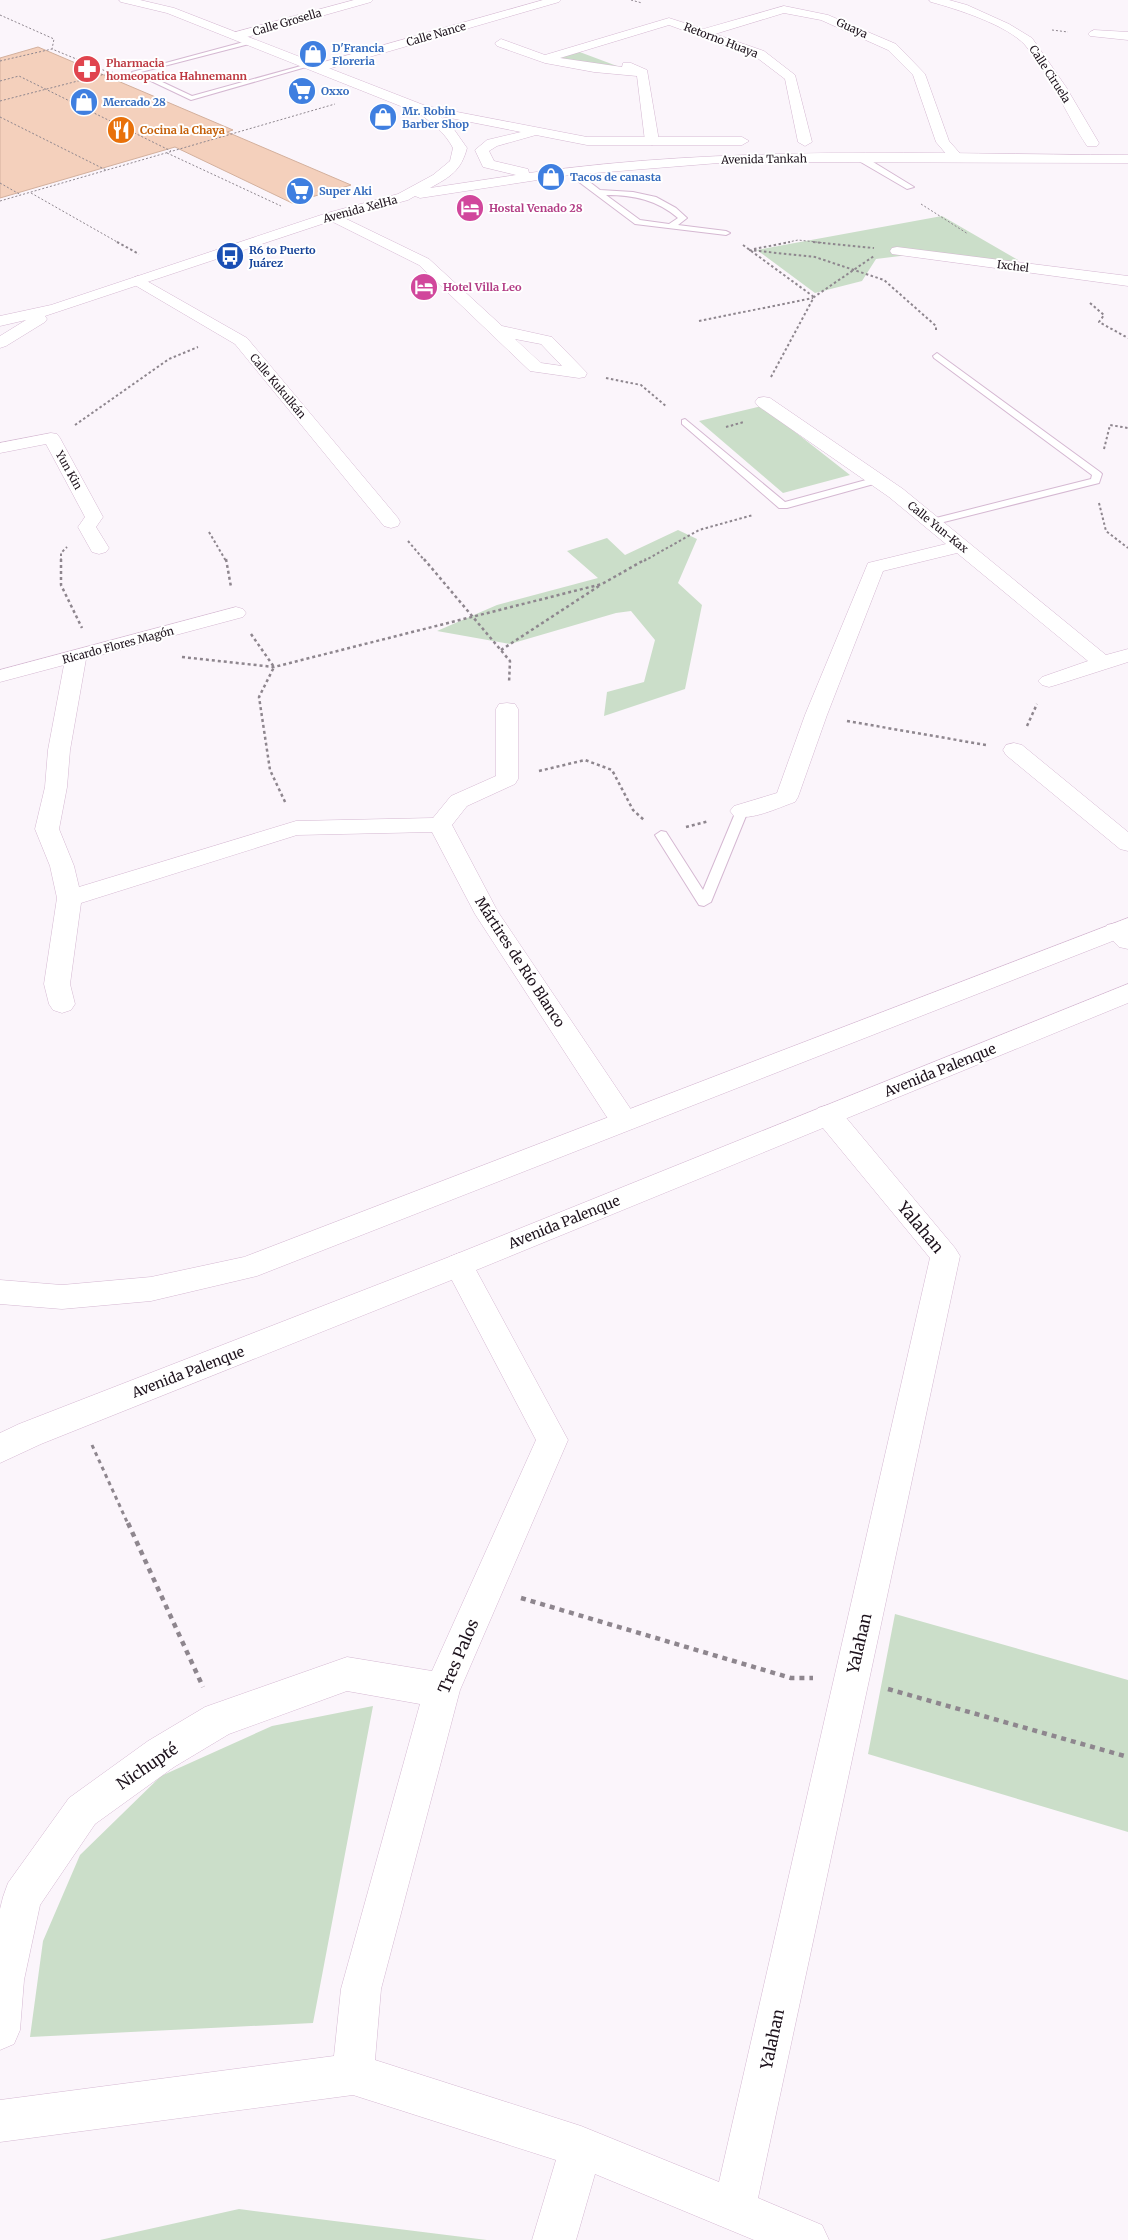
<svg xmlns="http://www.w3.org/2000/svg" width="1128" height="2240" viewBox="0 0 1128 2240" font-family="Merriweather,serif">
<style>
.green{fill:#cbdec9}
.building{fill:#f4d0bc;stroke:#d3b09d}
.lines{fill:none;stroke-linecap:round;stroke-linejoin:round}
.lane-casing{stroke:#d5b8d2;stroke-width:2}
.street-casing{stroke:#d5b8d2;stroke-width:1}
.secondary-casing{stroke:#d5b8d2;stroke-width:1}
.path-far4{stroke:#8e868e;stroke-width:1;stroke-dasharray:2 2;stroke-linecap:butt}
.path-far3{stroke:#8e868e;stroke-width:2;stroke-dasharray:2.5 2.5;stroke-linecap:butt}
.path-far2{stroke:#8e868e;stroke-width:2.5;stroke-dasharray:3 3;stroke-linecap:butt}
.path-far1{stroke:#8e868e;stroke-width:3;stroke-dasharray:4 4;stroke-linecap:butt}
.path{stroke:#8e868e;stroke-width:4.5;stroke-dasharray:5 5;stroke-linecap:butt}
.lane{fill:#fff;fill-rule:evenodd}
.street{fill:#fff;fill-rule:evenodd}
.secondary{fill:#fff;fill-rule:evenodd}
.labels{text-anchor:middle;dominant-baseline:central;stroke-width:4;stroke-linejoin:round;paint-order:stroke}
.far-street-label{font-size:11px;fill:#1e131d;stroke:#fff}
.far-shop-label{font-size:11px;font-weight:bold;fill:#366cbe;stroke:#fff;text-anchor:start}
.far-health-label{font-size:11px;font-weight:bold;fill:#be3a42;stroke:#fff;text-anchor:start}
.far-food-label{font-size:11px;font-weight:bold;fill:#c56008;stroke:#fff;text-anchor:start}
.far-hotel-label{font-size:11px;font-weight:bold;fill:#b23c85;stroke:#fff;text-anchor:start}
.far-transit-label{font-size:11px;font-weight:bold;fill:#164399;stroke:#fff;text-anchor:start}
.street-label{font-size:14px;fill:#1e131d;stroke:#fff}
.near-street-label{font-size:16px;fill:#1e131d;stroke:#fff}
</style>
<rect width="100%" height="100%" fill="#fbf5fb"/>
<path class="green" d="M577,51l48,18 -69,-11z
M942,216l76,44 -24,6 -86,-11 -32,4 -14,22 -47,12 -58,-43z
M762,406l88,69 -67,18 -84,-72z
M678,530l19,9 -19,44 24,22 -17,84 -81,27 3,-24 37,-10 11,-42 -24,-29 -15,2 -106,31 -73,-13 60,-26 101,-27 -31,-27 40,-13 18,17z
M895,1614l233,66v152l-260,-78z
M373,1706l-60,317 -283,14 13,-96 37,-86 81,-79 111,-50z
M239,2209l248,31h-387z"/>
<path class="building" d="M38,47l195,83 -6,2 124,53 -59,18 -117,-56 -175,51v-140z"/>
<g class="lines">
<defs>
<path id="lane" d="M251,40l2,3 -112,29 51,24 116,-32 5,1 -122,35 -59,-28z
M859,157h6l49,30 -7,2 -48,-28z
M567,169h6l27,21 33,2 23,5 20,11 11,10 -9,7 48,6 4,2 -4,2 -91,-11 -68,-51zM606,195c28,0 51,5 72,23l-9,6 -29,-4z
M937,353l163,119 2,2 -3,9 -167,42 -4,-1v-4l163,-41 1,-4 -158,-117 -1,-2z
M685,419l100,83 92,-25 5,3 -1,2 -94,26h-8l-97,-84v-4z
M742,807l6,4 -37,91 -7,4 -5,-1 -44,-70 6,-4 5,1 37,58 33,-79z"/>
<path id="street" d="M354,0h19l-2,2 -131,37 -4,1 -6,-4 2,-3z
M543,0h18l-2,2 -238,69h-8l-2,-3 2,-3z
M929,0h20l18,5 42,19 23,14 34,49 33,56 -2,3h-10c-22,-33 -36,-71 -62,-101 -18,-20 -68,-36 -94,-43z
M784,6l44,9 68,29 29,30 24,67 16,18 -2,3h-10l-17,-20 -23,-67 -25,-25 -67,-30 -37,-7 -69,21 49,17 31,24 17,67 -7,4 -7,-4 -13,-63 -29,-22 -87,-32 -109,33 62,9 1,-4h8l16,7 12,71 -7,4 -7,-4 -8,-65 -43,-4 -49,-9 -48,-17 -2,-3 6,-4 44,16 124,-37 34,11z
M1094,30l34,2v8l-38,-4 -2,-2 2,-2z
M332,212l97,47 73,67 50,11 35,36 -2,4 -6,1 -49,-7 -111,-106 -92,-46 -2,-3zM515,339l26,5 21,22 -21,-3z
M897,247l231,29v10l-236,-32 -2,-3 2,-3z
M138,276l109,62 151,180 2,4 -2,4 -7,2 -7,-2 -149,-182 -102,-60 -3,-3 3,-3z
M764,397l6,1 133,91 203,166 22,-6v13l-72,23 -7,2 -7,-2 -4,-4 4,-4 46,-16 -131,-108 -74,18 -56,144 -29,82 -3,5c-18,6 -43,19 -61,14l-4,-5 4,-5 43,-13 28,-78 63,-152 78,-19 -57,-47 -131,-91 -3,-4 3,-4z
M51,433l6,1 3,4 43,79 -7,10 13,21 -3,4 -7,2 -7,-2 -14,-25 7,-10 -39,-73 -46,9v-10z
M236,607l7,2 3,4 -3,4 -157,42 -16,91 -3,37 -8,42 15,37 5,21 217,-66 137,-3 18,-22 45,-20v-67l3,-5 8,-1 8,1 3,5v70l-3,5 -48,22 -15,19 46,87 136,202 4,7 -4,7 -10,3 -10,-3 -139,-214 -43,-82 -135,3 -216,68 -11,81 5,20 -4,6 -9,3 -9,-3 -4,-6 -5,-20 13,-86 -7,-32 -15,-37 10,-42 3,-37 16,-85 -64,17v-12z
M1014,743l8,2 106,87v19l-8,-2 -114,-94 -3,-5 3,-5z
M1116,923l12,5v21l-9,-2 -15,-16 3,-6z
M828,1105l10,3 117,140 5,8 -202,942 64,27 7,15h-75l-159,-66 -19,66h-44l24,-80 -203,-65 -353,47v-42l334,-44 7,-67 79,-285 -73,-13 -118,43 -55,33 -79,57 -55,81 -16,75 -4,50 -6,14 -14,6v-141l3,-12 5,-14 61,-85 79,-57 57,-34 142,-50 85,14 104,-231 -92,-175 5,-8 10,-4 10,4 99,183 -108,250 -79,299 -6,71 206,66 138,56 211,-924 -112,-136 -4,-7 4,-7z"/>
<path id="secondary" d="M119,0h21l34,8 252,98 161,31h155l7,4 -7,4h-155l-51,-10 -39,11 -8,5 5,10 34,8 1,4c198,-28 400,-19 599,-18v8l-397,-1 -161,13 -150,23 -5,-2 -7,4 -71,19 -292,97 2,3 -2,3 -39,24 -6,2v-12l26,-16 -26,6v-10l51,-11 276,-92 71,-19 35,-19 17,-14 3,-13c-8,-15 -20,-25 -35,-35l-251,-100 -46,-11zM440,116l81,16 -34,8 -12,10 8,17 33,8 -86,13c20,-11 31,-17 37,-40l-14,-20z
M1128,918v17l-871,341 -106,25 -89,8 -62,-5v-24l62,5 89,-8 93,-20z
M1128,984v19l-659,270 -428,171 -41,19v-30l19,-9 430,-167z"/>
</defs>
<use href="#lane" class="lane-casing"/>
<use href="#street" class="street-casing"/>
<use href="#secondary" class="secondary-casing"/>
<path class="path-far4" d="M631,0l11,3
M0,15l54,24 -2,10
M1052,30l16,2
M0,61l52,-12 56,23
M0,81l19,-5 152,75
M0,101l113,-29
M0,117l106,53
M167,153l114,53
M0,183l21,12
M31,193l88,50
M0,201l335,-97
M921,204l47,30
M784,243l14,-3 27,3"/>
<path class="path-far3" d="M117,242l22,12
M813,242l61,6
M743,245l71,52
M754,249l36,-7
M749,250l66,7 69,23 52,46v6
M1090,303l14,12 -5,7 29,16
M699,321l114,-23
M771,377l43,-80 60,-41
M606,378l35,7 26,22
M75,425l94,-66 29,-12
M726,427l18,-5
M1104,449l6,-24 18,3
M1099,503l7,28 22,17
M209,532l17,29
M408,541l17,20
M61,561v-8l6,-6
M644,561l55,-31 54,-15"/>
<path class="path-far2" d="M61,559v26l21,43
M226,559l5,28
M424,559l86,102 -1,22
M251,634l23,33 -15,30 11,73 16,34
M501,650l98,-64
M182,657l92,10 328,-83 44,-25
M847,721l139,24
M1027,726l10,-22
M539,771l46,-11 27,10 21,40 11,10
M686,827l23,-6"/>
<path class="path-far1" d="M92,1445l36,79"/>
<path class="path" d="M128,1523l75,164
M521,1598l270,80h22
M888,1689l240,68"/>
<use href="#lane" class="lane"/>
<use href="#street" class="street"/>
<use href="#secondary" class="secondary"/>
</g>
<defs>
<symbol id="shop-disc" viewBox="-11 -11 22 22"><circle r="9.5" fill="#3f7fe0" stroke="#fff"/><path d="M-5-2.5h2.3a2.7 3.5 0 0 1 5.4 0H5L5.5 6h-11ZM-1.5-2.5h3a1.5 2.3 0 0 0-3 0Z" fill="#fff"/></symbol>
<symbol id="pharmacy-disc" viewBox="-11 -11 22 22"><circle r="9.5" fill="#e0444e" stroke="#fff"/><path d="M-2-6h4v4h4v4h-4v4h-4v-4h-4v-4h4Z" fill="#fff"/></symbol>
<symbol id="supermarket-disc" viewBox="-11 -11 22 22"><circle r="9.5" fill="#3f7fe0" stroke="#fff"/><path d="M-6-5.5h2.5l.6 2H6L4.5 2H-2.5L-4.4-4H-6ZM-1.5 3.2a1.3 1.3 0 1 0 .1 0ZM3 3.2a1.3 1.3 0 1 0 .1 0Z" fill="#fff"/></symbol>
<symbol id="restaurant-disc" viewBox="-11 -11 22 22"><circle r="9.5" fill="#e8710a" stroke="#fff"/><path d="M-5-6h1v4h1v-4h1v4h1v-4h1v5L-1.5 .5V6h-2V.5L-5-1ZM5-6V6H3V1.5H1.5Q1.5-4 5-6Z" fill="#fff"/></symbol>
<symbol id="hotel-disc" viewBox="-11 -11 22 22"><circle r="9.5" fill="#d1479c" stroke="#fff"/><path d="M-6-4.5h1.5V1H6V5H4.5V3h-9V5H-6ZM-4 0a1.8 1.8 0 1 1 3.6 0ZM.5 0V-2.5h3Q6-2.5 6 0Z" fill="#fff"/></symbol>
<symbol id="bus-disc" viewBox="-11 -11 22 22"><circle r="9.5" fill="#1a4fb4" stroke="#fff"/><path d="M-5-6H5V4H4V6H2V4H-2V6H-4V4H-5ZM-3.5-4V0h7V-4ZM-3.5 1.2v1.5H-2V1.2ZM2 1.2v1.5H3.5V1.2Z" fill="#fff"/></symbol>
</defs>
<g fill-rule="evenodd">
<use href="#shop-disc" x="297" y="38" width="32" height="32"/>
<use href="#pharmacy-disc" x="71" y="53" width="32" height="32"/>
<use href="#supermarket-disc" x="286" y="75" width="32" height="32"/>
<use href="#shop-disc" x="68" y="86" width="32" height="32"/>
<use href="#shop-disc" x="367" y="101" width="32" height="32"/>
<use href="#restaurant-disc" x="105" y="114" width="32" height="32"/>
<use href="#shop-disc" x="535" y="161" width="32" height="32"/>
<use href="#supermarket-disc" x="284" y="175" width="32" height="32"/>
<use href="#hotel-disc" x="454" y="192" width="32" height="32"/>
<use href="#bus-disc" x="214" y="240" width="32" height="32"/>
<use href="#hotel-disc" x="408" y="271" width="32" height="32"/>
</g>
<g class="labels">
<g class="far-street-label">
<text transform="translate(287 22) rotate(-16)">Calle Grosella</text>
<text transform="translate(852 28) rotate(24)">Guaya</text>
<text transform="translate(436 34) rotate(-16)">Calle Nance</text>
<text transform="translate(721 40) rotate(21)">Retorno Huaya</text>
<text transform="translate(1050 74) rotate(57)">Calle Ciruela</text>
<text transform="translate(764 159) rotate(-1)">Avenida Tankah</text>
<text transform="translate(360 209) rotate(-15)">Avenida XelHa</text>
<text transform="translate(1013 266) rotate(7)">Ixchel</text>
<text transform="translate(278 386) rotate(50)">Calle Kukulkán</text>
<text transform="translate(69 470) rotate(61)">Yun Kin</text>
<text transform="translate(938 527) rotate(39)">Calle Yun-Kax</text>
<text transform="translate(118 645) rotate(-15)">Ricardo Flores Magón</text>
</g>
<g class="far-shop-label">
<text x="332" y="48">D'Francia<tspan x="332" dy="13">Floreria</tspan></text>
<text x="321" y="91">Oxxo</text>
<text x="103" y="102">Mercado 28</text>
<text x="402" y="111">Mr. Robin<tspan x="402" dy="13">Barber Shop</tspan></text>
<text x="570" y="177">Tacos de canasta</text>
<text x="319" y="191">Super Aki</text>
</g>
<g class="far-health-label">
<text x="106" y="63">Pharmacia<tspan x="106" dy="13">homeopatica Hahnemann</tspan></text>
</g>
<g class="far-food-label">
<text x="140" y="130">Cocina la Chaya</text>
</g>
<g class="far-hotel-label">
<text x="489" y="208">Hostal Venado 28</text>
<text x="443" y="287">Hotel Villa Leo</text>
</g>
<g class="far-transit-label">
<text x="249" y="250">R6 to Puerto<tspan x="249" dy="13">Juárez</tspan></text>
</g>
<g class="street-label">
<text transform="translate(520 962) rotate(57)">Mártires de Río Blanco</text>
<text transform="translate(940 1070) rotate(-22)">Avenida Palenque</text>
<text transform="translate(564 1222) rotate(-22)">Avenida Palenque</text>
<text transform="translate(188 1372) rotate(-21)">Avenida Palenque</text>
</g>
<g class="near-street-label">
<text transform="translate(921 1227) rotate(50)">Yalahan</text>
<text transform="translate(859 1643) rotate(-77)">Yalahan</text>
<text transform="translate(458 1656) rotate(-67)">Tres Palos</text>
<text transform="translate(147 1766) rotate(-34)">Nichupté</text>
<text transform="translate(772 2039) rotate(-78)">Yalahan</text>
</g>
</g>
</svg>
